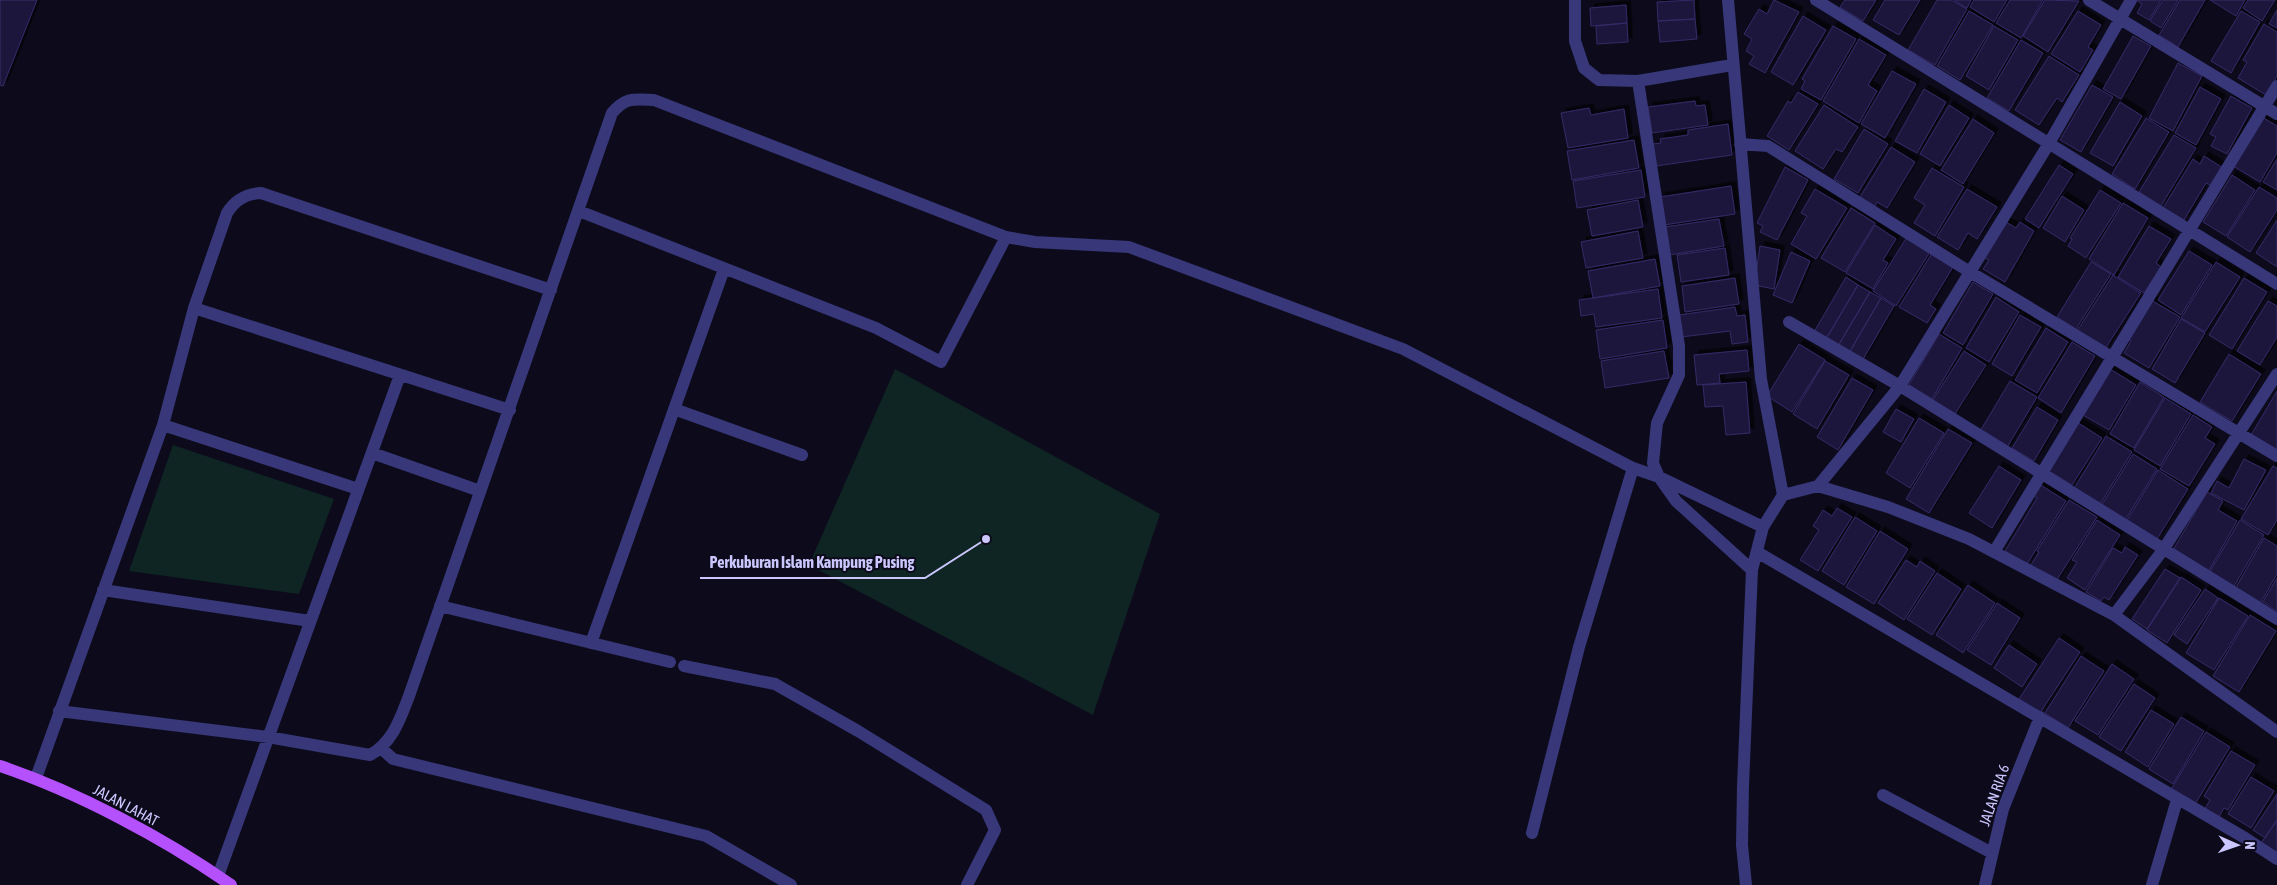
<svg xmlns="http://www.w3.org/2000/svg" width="2277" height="885" viewBox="0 0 2277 885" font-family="'Asap Condensed',sans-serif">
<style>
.green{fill:#0e2523}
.building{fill:#1e183c;stroke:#342a67;filter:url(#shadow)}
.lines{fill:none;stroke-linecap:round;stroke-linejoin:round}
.minor{stroke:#37377a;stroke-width:12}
.major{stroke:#b450fc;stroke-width:12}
.labels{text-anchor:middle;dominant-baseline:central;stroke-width:4;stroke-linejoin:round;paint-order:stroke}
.street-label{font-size:15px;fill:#cbc7fe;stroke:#0d0b1b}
.leader{fill:none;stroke:#cbc7fe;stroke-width:2}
.callout-dot{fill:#cbc7fe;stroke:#0d0b1b;stroke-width:2}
.callout-label{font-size:16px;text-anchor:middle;font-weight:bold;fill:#cbc7fe;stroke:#0d0b1b;stroke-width:4;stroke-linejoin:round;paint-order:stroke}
</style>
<defs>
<filter id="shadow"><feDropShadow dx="4.5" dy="-4.5" stdDeviation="0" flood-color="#0009"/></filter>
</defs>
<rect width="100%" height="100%" fill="#0d0b1b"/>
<path class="green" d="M895,369l265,145 -67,201 -284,-150z
M173,445l161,54 -35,95 -170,-23z"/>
<path class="building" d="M0,0h37l-34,86 -3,-1z
M1694,0l1,19 -37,2 -1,-19z
M1774,0l25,12 -34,61 -16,-9 5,-8 -8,-5 6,-12 -8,-5 15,-25 8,5z
M1845,0h31l-13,21 -23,-14z
M1885,0h35l-21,35 -26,-15z
M1937,0h14l16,9 -32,56 -27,-15z
M1954,0h17l-4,8z
M1974,0h33l-13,22 -24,-15z
M2010,0h33l-22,38 -25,-15z
M2045,0l34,1 -31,51 -25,-16z
M2136,0h25l-12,20 -12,-7 5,-9z
M2163,0h15l-17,28 -11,-7z
M2180,0h25l-27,47 -19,-12z
M2210,0h35l-9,16z
M2248,0h27l-13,21 -19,-13z
M1626,5l1,18 -36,3 -1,-18z
M2277,10v18l-8,-4z
M1969,11l24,14 -33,55 -23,-14z
M2078,11l23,14 -13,22 5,3 -13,22 -29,-18z
M2241,11l19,11 -29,51 -20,-12z
M1803,16l23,14 -33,55 -22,-13z
M1695,19l2,20 -37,3 -2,-21z
M1627,23l1,19 -31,2 -1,-18z
M2264,24l13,8v44l-11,19 -28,-17 9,-16 -4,-2z
M1833,26l23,13 -35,61 -20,-11 4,-8 -3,-2z
M1994,26l24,14 -29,50 -23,-14z
M2133,36l18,10 -30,53 -18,-10z
M1859,39l27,16 -18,30 9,6 -18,32 -36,-22z
M2021,40l22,13 -34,58 -22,-13z
M2049,56l30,19 -17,27 -5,-4 -18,27 -24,-15z
M2178,63l24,13 -29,55 -24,-13z
M1892,71l24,13 -31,54 -24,-14z
M2092,85l21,12 -32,55 -21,-12z
M2200,87l21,12 -25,46 -21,-12z
M1924,89l22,13 -29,51 -22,-12z
M1798,92l20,12 -29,46 -22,-14 21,-35 3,2z
M2231,96l21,12 -25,46 -16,-8 5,-9 -6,-3z
M1695,101l1,5 9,-1 3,20 -56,8 -4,-26z
M2120,102l22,14 -29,50 -23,-13z
M1824,105l34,22 -16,25 -6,-3 -13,20 -28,-18z
M1949,105l20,13 -29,48 -20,-12z
M1589,108l2,7 33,-6 4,29 -60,10 -7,-35z
M2262,117l15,9v27l-17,29 -27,-16z
M2146,118l23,14 -34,57 -23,-15z
M1973,119l21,14 -31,51 -22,-14z
M1728,124l4,31 -76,11 -3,-22 8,-1 -1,-4 28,-4v-5z
M1864,129l24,15 -30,49 -24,-14z
M2174,135l22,13 -35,58 -22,-14z
M1634,140l5,28 -67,12 -5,-29z
M1891,147l24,15 -28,46 -10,-6 -2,4 -15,-9z
M2204,156l19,12 -11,18 -6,-3 -22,37 -21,-12 30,-49 7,5z
M2277,159v31l-14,-8z
M2059,165l14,9 -34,54 -14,-9z
M1785,167l23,13 -31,60 -17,-8 3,-6 -6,-3z
M1932,168l32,19 -29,49 -21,-13 11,-18 -11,-7z
M1641,170l4,27 -68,11 -4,-27z
M2232,175l23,15 -29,46 -23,-14z
M1731,186l4,28 -71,11 -4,-28z
M2259,187l18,11v12l-27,42 -23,-15z
M1815,189l32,19 -31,51 -25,-15 16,-28 -6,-3z
M1967,189l30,18 -20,32 -9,-6 -10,17 -21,-13z
M2100,190l21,13 -35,55 -18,-12 4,-7 -2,-1z
M2062,196l22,14 -19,32 -22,-14z
M1638,200l5,27 -51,9 -5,-26z
M2123,203l25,15 -34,57 -25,-16z
M1851,208l24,15 -30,49 -24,-14z
M1719,219l5,27 -55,9 -4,-28z
M2277,220v47l-21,-14z
M2004,221l12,7 4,-6 14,9 -29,51 -22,-13 6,-9 -6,-3z
M1875,225l21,14 -13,21 5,3 -15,26 -27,-16z
M2149,226l22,13 -15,24 5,4 -17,26 -26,-16z
M1638,231l5,27 -57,10 -5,-26z
M1907,237l23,15 -34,54 -23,-15z
M1760,246l20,4 -6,39 -20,-4z
M1725,248l4,27 -48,7 -4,-27z
M2189,251l23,14 -31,50 -23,-15z
M1791,252l19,9 -18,42 -19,-8z
M1932,253l21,14 -23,38 6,4 -9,14 -28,-16z
M1655,259l5,27 -67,12 -5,-27z
M2091,262l20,12 -35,55 -19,-12z
M2216,262l24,15 -35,55 -24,-14z
M2113,275l28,18 -36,56 -28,-18z
M1846,277l12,8 -32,54 -12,-7z
M1735,278l4,26 -54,8 -3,-26z
M2244,278l23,14 -35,57 -23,-14z
M1973,282l20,12 -30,51 -20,-12z
M1858,285l12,7 -32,54 -12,-7z
M1658,289l4,29 -66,9 -2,-13 -13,2 -2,-16z
M1870,292l11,6 -32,55 -11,-7z
M1996,297l23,15 -30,50 -23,-14z
M1881,298l13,8 -32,55 -13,-8z
M2149,299l31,18 -31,51 -25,-15 7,-12 -5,-2z
M2268,301l9,5v31l-17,28 -23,-14z
M1735,307l2,9 8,-1 3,27 -16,2 -2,-13 -49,6 -2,-22z
M2020,315l21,12 -29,49 -20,-12z
M2181,319l24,14 -30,50 -23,-14z
M1663,320l4,28 -67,11 -4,-29z
M2046,328l22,14 -31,51 -22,-13z
M1939,334l23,14 -30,51 -23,-14z
M2072,342l23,14 -34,57 -23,-15z
M1799,344l26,16 -33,52 -25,-16z
M1747,350l2,21 -30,3 1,9 -23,2 -3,-30z
M1664,351l5,27 -64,10 -4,-27z
M1964,351l22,14 -33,52 -22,-14z
M2229,354l32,20 -29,47 -32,-19z
M1825,361l24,14 -32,54 -24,-15z
M2110,369l26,16 -27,45 -26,-15z
M1852,378l21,12 -35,60 -21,-13z
M2010,381l27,16 -31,52 -27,-16z
M1746,382l4,51 -24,2 -3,-29 -18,1 -2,-22z
M2140,382l24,15 -30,51 -24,-14z
M2277,391v60l-26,-16z
M2165,398l26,16 -31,52 -26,-16z
M2037,407l21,13 -24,41 -22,-13z
M1896,409l18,10 -13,23 -18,-10z
M2193,415l19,12 -7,11 10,6 -26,42 -29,-17z
M1919,418l25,15 -34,55 -24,-15z
M2075,421l27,17 -30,47 -23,-14z
M1948,429l24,14 -43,70 -23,-14z
M2106,436l26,16 -33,54 -26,-16z
M2133,454l24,15 -32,51 -24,-14z
M2244,459l22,11 -22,40 -33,-17 6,-12 12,7z
M1999,466l22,14 -29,48 -23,-15z
M2273,466l4,2v52l-9,15 -27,-16z
M2158,470l30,19 -31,50 -30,-19z
M2039,484l27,17 -39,63 -22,-13 32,-53 -5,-3z
M2207,492l16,9 -5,9 19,11 -30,53 -34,-24z
M2069,500l28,17 -41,64 -27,-13 10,-16 -2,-1z
M1837,508l15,9 -34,54 -18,-11 19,-30 -6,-4 10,-16 9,6z
M1855,517l22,14 -33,54 -22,-14z
M2097,520l23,15 -35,55 -18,-12 10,-16 -5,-2z
M2240,520l24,15 -31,53 -24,-15z
M1880,531l28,18 -34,55 -28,-17z
M2264,538l13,8v28l-17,30 -25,-15z
M2125,547l13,8 -29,45 -5,-3 -3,4 -15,-9 27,-44 9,5z
M1906,560l11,7 3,-6 15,10 -31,49 -26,-17z
M2165,569l15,9 -33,51 -15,-10z
M1937,573l24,16 -29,46 -25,-16z
M2181,577l20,13 -34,53 -20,-13z
M2277,578v33l-14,-9z
M1968,585l27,18 -32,50 -27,-18z
M2205,589l13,9 -31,46 -13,-9z
M2219,598l29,18 -34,54 -28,-17z
M1997,603l23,15 -29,47 -24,-15z
M2250,615l26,16 -37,61 -26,-16z
M2059,638l21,14 -40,61 -21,-14z
M2009,645l28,19 -15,23 -28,-19z
M2081,656l23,15 -36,57 -23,-15z
M2112,664l22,15 -36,56 -23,-14z
M2134,684l21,14 -34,53 -22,-14z
M2151,710l23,14 -26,43 -23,-15z
M2181,717l23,14 -31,53 -24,-15z
M2206,732l24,15 -36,59 -24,-15z
M2231,751l24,14 -27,45 -4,-2 -6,11 -14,-9 6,-10 -6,-4z
M2251,777l23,14 -23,37 -23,-14z
M2277,794v26l-12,18 -12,-8z
M2277,820v30l-4,6 -14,-10z"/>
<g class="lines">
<path class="minor" d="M1575,0v41l9,27 15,12 39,1 94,-16
M1728,0l33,379 22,116 -20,32 -11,43 -9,216 -1,59 4,40
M1816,0l461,284
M2089,0l188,114
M1638,81l41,265v29l-22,48 -4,40 6,14 17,24 76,69
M1740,144l28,2 202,126 307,184
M1006,237l29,5 94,5 274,102 230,119 26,9 104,50
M194,308l316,102
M1789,322l111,64 377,233
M674,409l128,46
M163,425l195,64
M372,453l108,38
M1818,486l82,-100 148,-241 83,-145
M1783,495l35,-9 70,21 81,32 145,76 163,117
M1757,552l488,286 32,21
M1994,552l283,-466
M103,590l207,31
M440,606l230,56
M2114,615l49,-65 114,-176
M591,643l133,-374
M684,666l91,18 83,47 128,79 9,20 -28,55
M59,711l209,26 102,18c23,-13 30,-36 39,-59l203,-583c14,-16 21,-14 42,-13l352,137 -65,125 -65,-34 -297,-117
M382,749l11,10 313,77 85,49
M36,778l127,-353 31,-117 33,-95c8,-13 18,-19 34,-20l290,97
M1883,795l109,58
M1532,833l47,-186 54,-179
M218,876l182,-501
M1985,885l18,-76 37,-92
M2152,885l25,-85"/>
<path class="major" d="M0,766c77,26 164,72 231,119"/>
</g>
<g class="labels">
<g class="street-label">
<text transform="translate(1994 795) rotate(-71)">JALAN RIA 6</text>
<text transform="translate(126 805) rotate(28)">JALAN LAHAT</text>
</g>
</g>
<path class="leader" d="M986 539L925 578H700"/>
<circle class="callout-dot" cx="986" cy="539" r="5"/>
<g class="callout-label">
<text x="812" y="568">Perkuburan Islam Kampung Pusing</text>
</g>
<g transform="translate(2237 845) rotate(92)" stroke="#0d0b1b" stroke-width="4" paint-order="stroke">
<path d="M0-4L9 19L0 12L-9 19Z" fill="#cbc7fe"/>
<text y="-8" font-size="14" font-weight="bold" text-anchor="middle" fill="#cbc7fe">N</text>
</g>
</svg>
